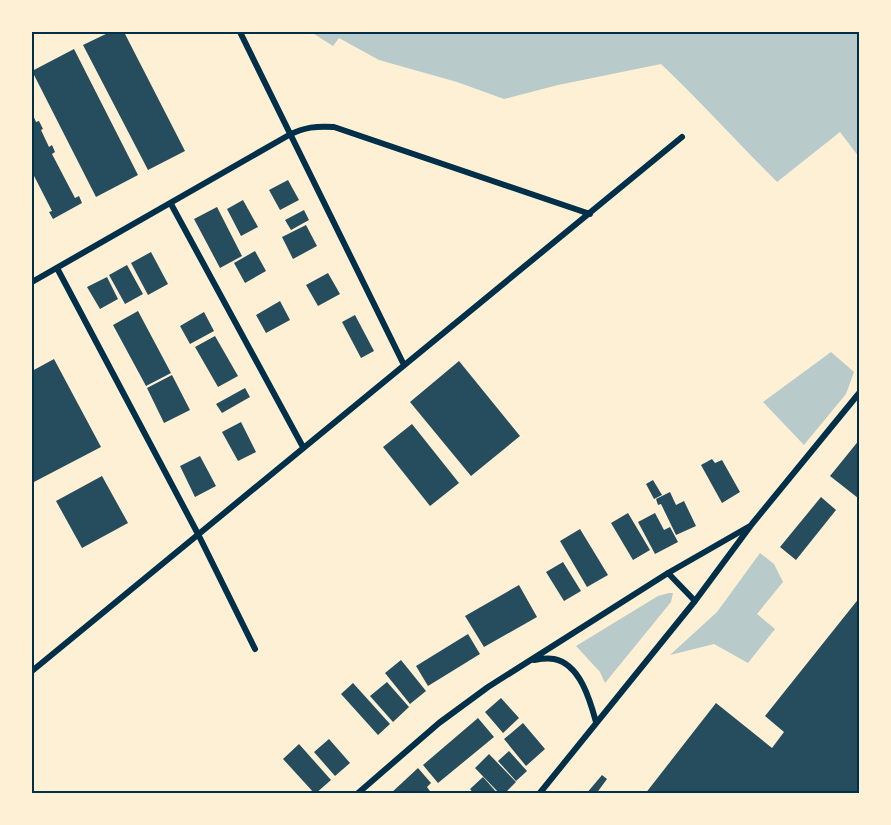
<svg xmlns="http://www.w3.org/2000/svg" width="891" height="825" viewBox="0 0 891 825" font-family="'Public Sans',sans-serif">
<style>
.green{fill:#b9caca}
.building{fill:#264d5e}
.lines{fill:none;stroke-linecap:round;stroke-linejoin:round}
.minor{stroke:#003049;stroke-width:6}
.neatline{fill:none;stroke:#003049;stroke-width:2}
</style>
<rect width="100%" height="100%" fill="#fdf0d5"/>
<path class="green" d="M311,32h548v125l-19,-25 -63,50c-39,-39 -76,-80 -116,-118l-103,21 -54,14 -47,-17 -78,-22 -40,-22 -6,8z
M831,352l23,20 -8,22 -42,51 -41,-43z
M760,553l14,11 9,18 -26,32 18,15 -27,34 -34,-19 -44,11 47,-43z
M669,593h4l-2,9 -66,81 -5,-11 -24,-26 82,-50z"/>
<path class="building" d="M110,32h14l61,119 -37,19 -65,-125z
M74,49l64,126 -42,22 -64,-126z
M32,113l4,9 3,-1 4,8 -2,1 8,17 3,-2 3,7 -3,2 23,44 4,-2 3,7 -29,16 -4,-7 3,-1 -20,-39z
M288,180l11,20 -19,10 -11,-20z
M243,200l15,27 -17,9 -14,-27z
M217,207l25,49 -22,12 -26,-49z
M304,210l5,10 -18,10 -6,-10z
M306,225l11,21 -24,13 -11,-22z
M255,251l11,20 -21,12 -11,-20z
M151,252l17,32 -20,11 -17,-32z
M127,265l16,29 -18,10 -16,-29z
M328,273l12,21 -22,12 -12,-21z
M107,277l11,22 -18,10 -13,-22z
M280,301l10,19 -24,13 -10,-18z
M138,311l33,62 -25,13 -33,-61z
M204,312l10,19 -24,13 -10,-18z
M355,315l19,36 -13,7 -19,-36z
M215,336l23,40 -20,11 -23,-40z
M54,359l47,88 -69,36v-112z
M459,361l61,75 -49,40 -61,-74z
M172,375l18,35 -26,13 -17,-35z
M245,388l5,9 -28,16 -6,-9z
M241,422l15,30 -18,9 -16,-29z
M412,424l47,59 -29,23 -47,-59z
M860,439v58l-2,1 -28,-22z
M200,456l16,30 -21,11 -15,-31z
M712,459l3,4 7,-3 18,32 -18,11 -21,-38z
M102,476l26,47 -46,25 -26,-47z
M653,480l9,15 -8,4 -8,-15z
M670,492l6,13 8,-4 12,25 -20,9 -15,-31 -3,1 -2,-6z
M821,497l15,13 -40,50 -16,-13z
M628,513l22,37 -17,10 -22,-37z
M655,513l9,17 6,-3 8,15 -23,12 -17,-32z
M580,529l28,46 -21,12 -27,-46z
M563,562l18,29 -17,10 -18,-29z
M519,585l18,32 -53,30 -19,-31z
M860,597v197h-215l71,-91 56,45 12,-16 -19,-16z
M468,634l12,20 -52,32 -12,-20z
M401,660l25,31 -16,13 -25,-31z
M387,682l22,25 -16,15 -23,-26z
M353,683l37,41 -12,11 -37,-41z
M501,698l18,20 -16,15 -18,-21z
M478,718l16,19 -56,46 -15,-18z
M523,723l22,26 -19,17 -22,-27z
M329,739l21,24 -15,13 -21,-24z
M299,744l32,36 -16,14 -32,-35z
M509,751l18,20 -11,10 -18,-20z
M489,754l27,28 -12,12h-4l-25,-26z
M418,768l13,15 -4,4 5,7h-42z
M602,775l5,4 -11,15h-10z
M483,777l15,17h-24l-4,-5z"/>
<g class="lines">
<path class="minor" d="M240,32l164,333
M171,204l132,243
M57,268l141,266 57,115
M32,282l257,-147c16,-8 27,-9 45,-8l256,87
M668,573l27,28
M534,660c6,-1 14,-2 20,-1 26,5 36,41 42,63
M32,671l650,-534
M357,794l82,-71 49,-36 180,-114 82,-47
M539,794l156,-193 57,-77 108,-132"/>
</g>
<rect width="891" height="825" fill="none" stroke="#fdf0d5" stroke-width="66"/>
<rect x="33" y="33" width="825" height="759" class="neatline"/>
</svg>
